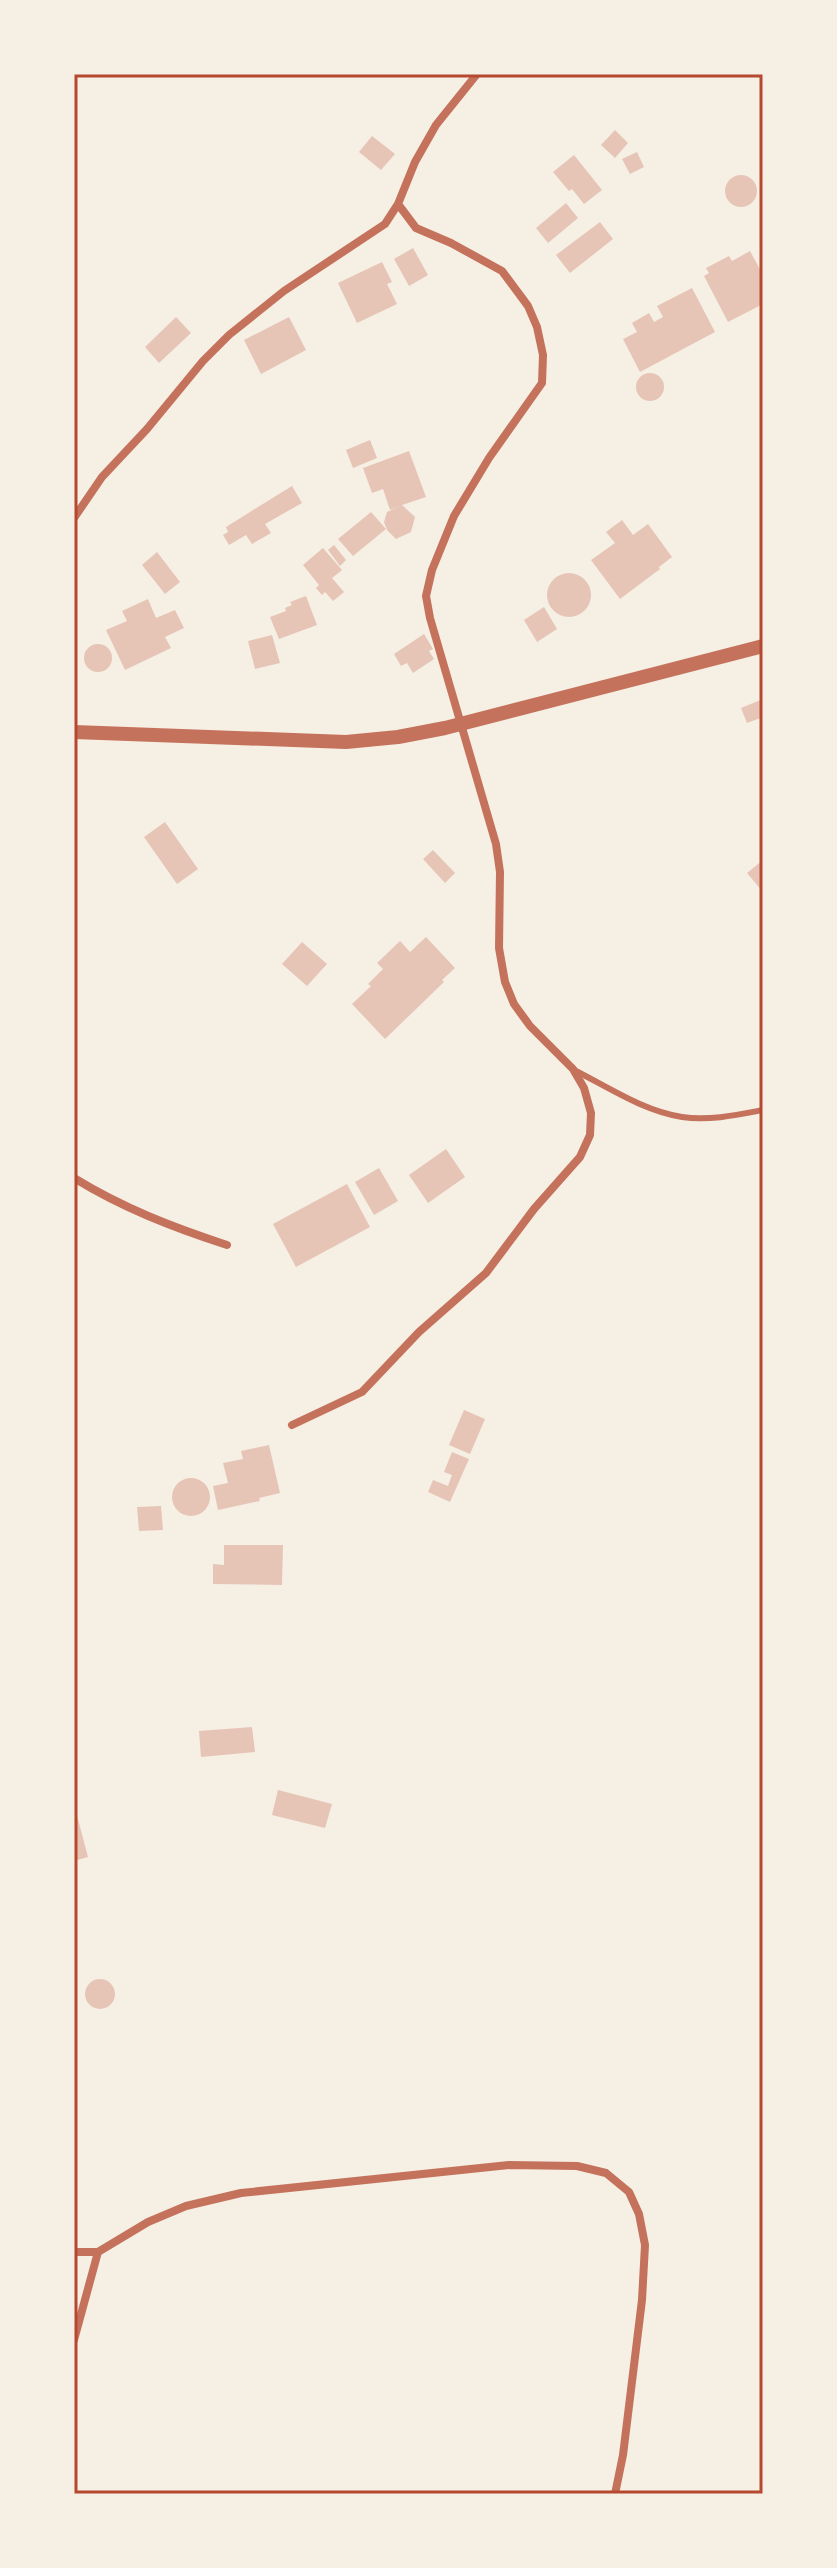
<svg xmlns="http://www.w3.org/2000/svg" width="837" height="2568" viewBox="0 0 837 2568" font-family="'Space Grotesk',sans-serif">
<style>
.building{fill:#e6c5b7}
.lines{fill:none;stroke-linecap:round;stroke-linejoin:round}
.service{stroke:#c5725c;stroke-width:6}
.minor{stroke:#c5725c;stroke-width:8}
.tertiary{stroke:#c5725c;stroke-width:14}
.neatline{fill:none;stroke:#b5482f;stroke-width:3}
</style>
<rect width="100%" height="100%" fill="#f6efe4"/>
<path class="building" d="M615,130l13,13 -13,15 -14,-13z
M372,136l23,18 -14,16 -22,-18z
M637,152l7,15 -14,7 -8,-15z
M574,155l28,35 -18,14 -12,-15 -3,2 -16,-19z
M725 191a16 16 0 1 1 32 0a16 16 0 1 1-32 0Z
M566,203l12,15 -30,25 -12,-15z
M600,222l13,17 -43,34 -14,-18z
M413,248l15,27 -19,11 -15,-27z
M750,251l13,24v29l-35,18 -24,-46 5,-3 -3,-5 23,-12 3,5z
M382,262l10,20 -5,2 10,20 -40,19 -19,-40z
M692,288l23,44 -75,40 -17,-33 14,-7 -5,-9 17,-10 5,9 9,-5 -6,-11z
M176,317l15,16 -32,30 -14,-16z
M289,317l17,33 -45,24 -17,-34z
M636 387a14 14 0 1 1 28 0a14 14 0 1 1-28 0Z
M370,440l7,18 -24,10 -7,-18z
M409,451l17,46 -24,8 13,12 -4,15 -15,7 -9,-9 -3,-8 3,-10 13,-6 -10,4 -7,-21 -11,4 -9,-25z
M292,486l10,17 -37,21 6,9 -19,11 -6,-9 -17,10 -6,-10 5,-3 -2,-5z
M371,512l15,17 -33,27 -15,-17z
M622,520l11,15 15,-11 24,33 -13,10 1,2 -40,30 -29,-39 24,-17 -9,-11z
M334,545l12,15 -6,6 -12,-16z
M323,548l19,22 -10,8 12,14 -11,9 -8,-9 -3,3 -6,-7 3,-3 -16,-20z
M157,552l23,30 -15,12 -23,-29z
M547 595a22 22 0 1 1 44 0a22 22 0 1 1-44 0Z
M306,596l11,29 -38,14 -9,-22 16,-6 -1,-3 7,-3 -2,-3z
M148,599l8,19 19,-8 9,18 -19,9 6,11 -46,22 -19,-40 21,-9 -5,-10z
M544,607l13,22 -20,13 -13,-22z
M424,634l9,15 -4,2 5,8 -21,14 -6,-10 -6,3 -7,-12z
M272,635l8,28 -25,6 -7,-28z
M84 658a14 14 0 1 1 28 0a14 14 0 1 1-28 0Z
M763,699v18l-16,6 -6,-15z
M165,822l33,47 -21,15 -33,-47z
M433,850l22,23 -10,10 -22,-24z
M763,860v32l-16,-19z
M426,937l29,31 -13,12 2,2 -59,57 -33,-35 19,-18 -3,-2 15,-15 -6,-6 23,-22 10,11z
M302,942l25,22 -20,22 -25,-22z
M446,1149l19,28 -37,26 -19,-28z
M379,1168l19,33 -24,14 -19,-33z
M347,1184l23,43 -74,40 -23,-43z
M464,1410l21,9 -15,35 -21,-9z
M269,1445l11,48 -21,5 1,3 -42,9 -5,-24 15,-3 -5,-20 20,-4 -2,-8z
M452,1452l17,7 -19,43 -22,-10 5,-12 15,6 4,-11 -8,-3z
M172 1497a19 19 0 1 1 38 0a19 19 0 1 1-38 0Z
M161,1506l2,24 -24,1 -2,-24z
M224,1545h59l-1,40 -69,-1v-20l11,1z
M252,1727l3,25 -54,5 -2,-26z
M278,1790l54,14 -7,24 -53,-13z
M74,1804l14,53 -14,4z
M85 1994a15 15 0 1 1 30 0a15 15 0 1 1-30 0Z"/>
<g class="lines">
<path class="service" d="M574,1070c34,17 69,41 108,47 27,4 55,-2 81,-7"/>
<path class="minor" d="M74,518l28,-41 45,-48 56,-68 26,-26 55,-44 101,-67 13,-20 17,-42 21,-37 41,-51
M74,1178c49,30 98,49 153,67
M292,1425l70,-33 57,-60 67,-59 48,-64 46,-52 10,-22 1,-22 -7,-25 -11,-19 -43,-43 -16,-22 -9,-22 -6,-34 1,-76 -4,-28 -66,-226 -4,-22 6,-26 22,-54 35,-58 53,-75 1,-28 -6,-28 -9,-21 -26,-35 -51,-28 -35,-15 -18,-24
M74,2252h24
M74,2340l24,-88 50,-30 38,-16 55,-13 268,-28 68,1 29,7 23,19 10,22 6,31 -3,55 -19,155 -8,39"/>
<path class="tertiary" d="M74,732l272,10 52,-5 47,-9 318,-82"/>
</g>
<rect width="837" height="2568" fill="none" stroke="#f6efe4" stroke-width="152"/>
<rect x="76" y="76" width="685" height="2416" class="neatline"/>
</svg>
